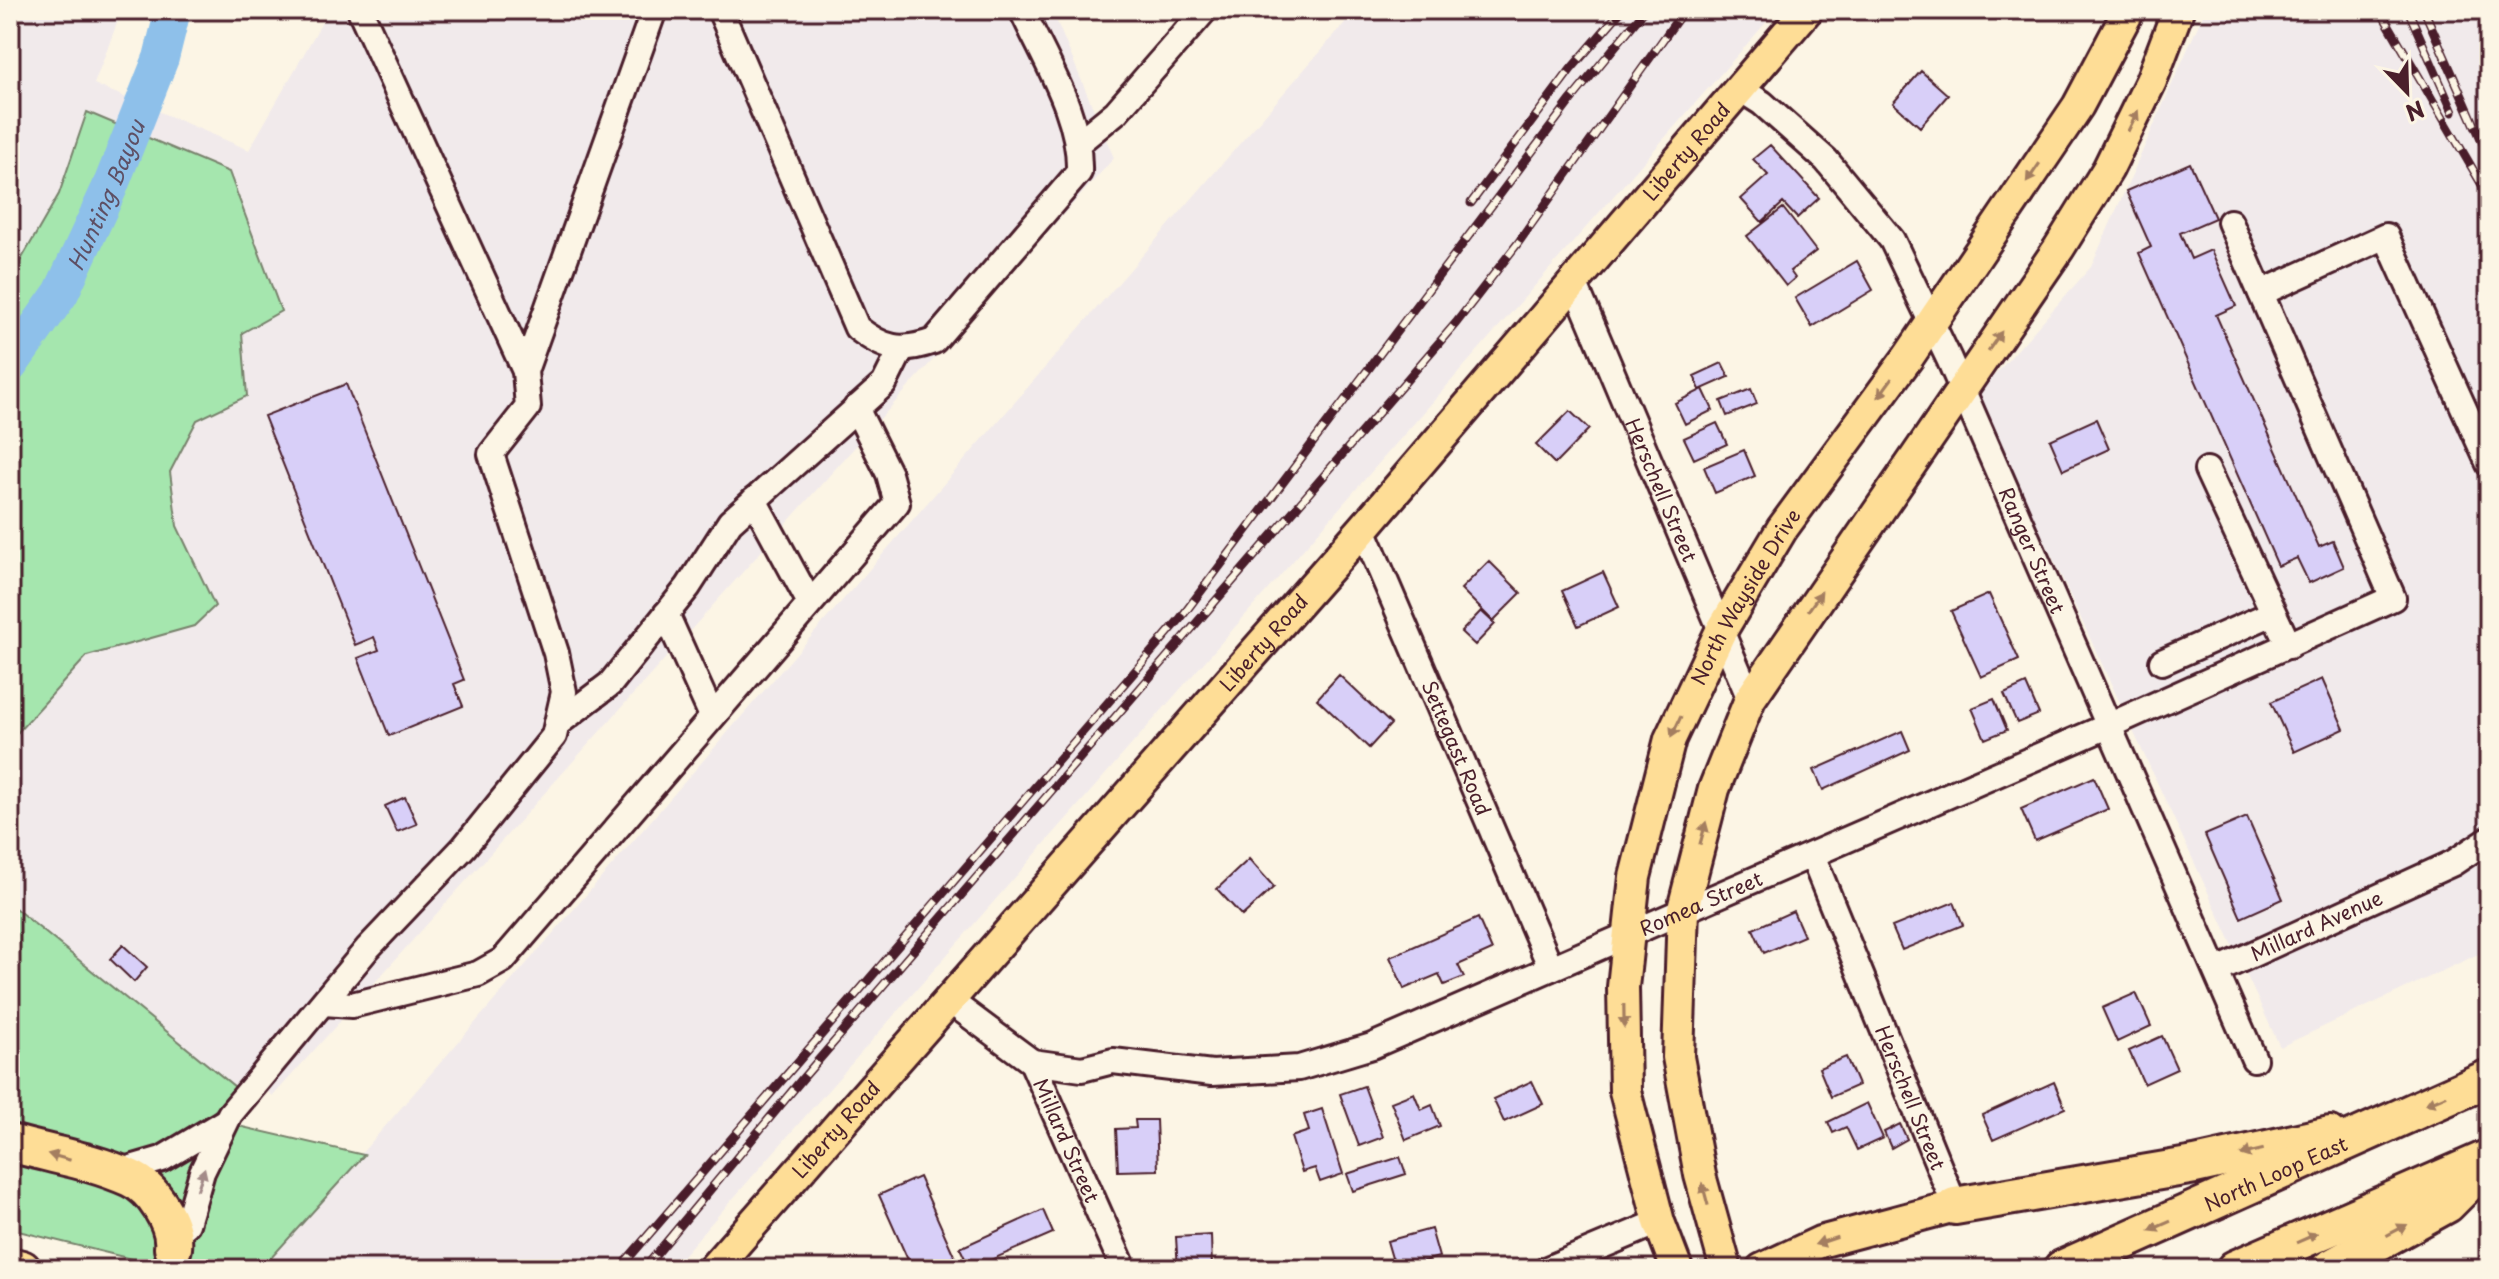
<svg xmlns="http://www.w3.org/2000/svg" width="2499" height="1279" viewBox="0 0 2499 1279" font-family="'Playpen Sans',sans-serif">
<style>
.built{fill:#f1eaeb}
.green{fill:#a5e6ae;stroke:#78826c;stroke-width:2}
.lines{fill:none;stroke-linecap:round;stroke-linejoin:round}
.river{stroke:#8ec0ea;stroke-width:36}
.building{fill:#d8cff8;stroke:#4a1f2b;stroke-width:2}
.minor-casing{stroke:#4a1f2b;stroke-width:30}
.major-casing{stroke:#4a1f2b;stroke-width:36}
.highway-casing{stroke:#4a1f2b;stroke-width:42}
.minor{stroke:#fcf5e5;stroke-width:24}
.major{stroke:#fedd96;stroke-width:30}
.highway{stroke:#fedd96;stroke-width:36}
.rail-casing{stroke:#4a1f2b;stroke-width:9}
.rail{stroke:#fcf5e5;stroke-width:6;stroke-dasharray:18;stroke-linecap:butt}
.oneway{fill:#a47e60}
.oneway2{fill:#a38a88}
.labels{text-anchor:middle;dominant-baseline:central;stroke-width:7;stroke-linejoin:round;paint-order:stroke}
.street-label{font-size:20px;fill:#4a1f2b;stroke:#fcf5e5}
.water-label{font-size:22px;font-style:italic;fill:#5e4f64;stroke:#fcf5e5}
</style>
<rect width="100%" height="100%" fill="#fcf5e5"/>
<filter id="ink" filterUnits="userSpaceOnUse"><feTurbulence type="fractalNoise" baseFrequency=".0125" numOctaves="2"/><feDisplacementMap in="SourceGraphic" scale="16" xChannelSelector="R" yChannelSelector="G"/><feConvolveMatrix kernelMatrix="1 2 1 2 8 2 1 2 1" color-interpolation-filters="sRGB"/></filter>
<g filter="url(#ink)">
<path class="built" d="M10,10h112l-28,74 155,66 80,-140h723l62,148 -841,938 -26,-22 -12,13 -225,-183v-163l77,-85 106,-30 22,-19 -38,-81 -7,-54 27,-52 50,-24 -5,-64 38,-21 -193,-199 -28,82 -49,85z
M1356,10h421l-1106,1259h-410z
M2205,10h284v939l-209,98 -303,-652 114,-128z"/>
<path class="green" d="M87,112l142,60 52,139 -39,22 5,63 -50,24 -27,52 7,54 38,80 -21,20 -107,30 -77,85v-462l49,-85z
M10,904l225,183 -27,32 156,36 -103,114h-89l-162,-40z"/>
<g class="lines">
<path class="river" id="s1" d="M10,365l51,-72 49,-106 51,-129 12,-48"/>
</g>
<path class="building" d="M1921,71l27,24 -28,32 -27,-24z
M1770,145l49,53 -22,20 -14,-15 -21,19 -21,-23 27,-24 -15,-16z
M2190,163l25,55 -35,15 11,26 20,-9 25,56 -20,9 103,232 14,-6 11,26 -35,16 -12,-25 -19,8 -139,-313 12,-6 -25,-56z
M1783,208l33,43 -26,20 5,7 -9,8 -39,-50z
M1857,261l16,29 -61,37 -17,-29z
M1722,363l7,14 -29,13 -6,-14z
M346,384l118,296 -10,4 9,22 -74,30 -31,-78 21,-8 -5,-13 -19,8 -91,-229z
M1703,389l10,21 -28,14 -10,-21z
M1751,389l6,15 -30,12 -6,-15z
M1570,411l19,18 -34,35 -19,-19z
M2096,419l13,30 -46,21 -13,-30z
M1717,423l10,21 -33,15 -10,-21z
M1744,450l11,26 -40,17 -11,-26z
M1489,561l32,32 -28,28 -32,-32z
M1603,572l16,35 -41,19 -16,-35z
M1989,594l30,66 -38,17 -30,-66z
M1481,611l14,13 -20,21 -14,-13z
M1339,675l52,49 -22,24 -52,-49z
M2322,679l22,50 -50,23 -23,-50z
M2026,684l13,30 -22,9 -13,-29z
M1994,699l13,31 -22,9 -13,-31z
M1902,731l8,19 -87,40 -9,-20z
M2094,777l14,32 -73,32 -14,-32z
M405,797l12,27 -20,8 -12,-26z
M2247,817l36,82 -42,19 -36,-83z
M1249,859l25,28 -32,29 -25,-27z
M1954,902l9,23 -61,25 -10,-23z
M1793,911l11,25 -40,17 -11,-24z
M1478,918l14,32 -34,15 6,12 -20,8 -5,-11 -35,15 -14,-32z
M123,945l24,22 -13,15 -24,-23z
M2136,993l15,33 -34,16 -15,-34z
M2162,1036l15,33 -33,15 -15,-33z
M1846,1057l12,28 -27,12 -12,-29z
M1532,1081l11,23 -39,18 -11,-23z
M2054,1082l11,26 -72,32 -11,-25z
M1364,1086l19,51 -24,9 -19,-52z
M1414,1093l7,17 11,-5 8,21 -34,14 -15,-38z
M1867,1103l16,35 -26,12 -11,-23 -13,6 -5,-11z
M1322,1109l21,65 -23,8 -5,-14 -13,4 -11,-35 18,-6 -5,-16z
M1135,1120h21l2,50 -40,1 -2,-42 20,-1z
M1900,1124l7,15 -16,9 -7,-16z
M1400,1157l6,17 -53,17 -6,-17z
M919,1177l41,92h-48l-33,-74z
M1043,1210l10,23 -83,36 -10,-21z
M1431,1229l8,28 -30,8 -1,-4 -14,4 -7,-24z
M1211,1235l1,34h-34l-2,-32z
M1264,1264l1,5h-42v-1z"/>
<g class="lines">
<defs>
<g id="minor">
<path d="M720,10l137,318c27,21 43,25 77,13l145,-169c2,-57 -34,-111 -57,-162"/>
<path id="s2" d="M1740,89l22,14 64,57 66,80 57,119 305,700"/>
<path d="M1078,143l38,-31 89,-102"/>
<path id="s3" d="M1573,280l177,419"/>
<path d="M2261,293l125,-57 103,228"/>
<path d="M525,371l129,-361"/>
<path d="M2207,470l82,176"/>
<path d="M754,500l56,103"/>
<path id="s4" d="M1363,529l188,439"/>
<path d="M666,614l46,102"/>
<path d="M2162,662l111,-49"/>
<path d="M557,724l53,-40 78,-97 42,-65 154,-138 18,-36"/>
<path id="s5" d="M1812,855l143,351"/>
<path id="s6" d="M2218,970l235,-107 36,-24"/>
<path id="s7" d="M950,1001l82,61 92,207"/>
<path d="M324,1003l28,2 126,-31 25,-14 394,-457 -8,-29 -33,-66"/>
<path id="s8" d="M1032,1062l50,7 31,-8 99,12 87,-5 73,-22 736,-320 285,-128 -163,-376"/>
<path d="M114,1173l48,-14 62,-37"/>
<path d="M175,1234l12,-10 15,-52 28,-58 138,-166 96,-101 90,-111 10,-44 -8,-39 -65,-199 37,-47 -3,-36 -165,-361"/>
<path d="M1547,1269l112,-47"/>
</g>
<g id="major">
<path id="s9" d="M713,1269l650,-740 444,-519"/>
<path id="s10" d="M1677,1269l-18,-47 -34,-131 -2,-104 12,-110 35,-138 50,-106 62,-104 127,-173 169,-250 51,-96"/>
<path d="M1726,1269l-26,-94 -22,-118 5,-148 31,-120 36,-90 309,-451 49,-79 43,-88 27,-71"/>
<path d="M1762,1269l58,-27 135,-36"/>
</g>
<g id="highway">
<path d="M10,1143c39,11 83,18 120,35 23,10 46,46 43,70"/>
<path d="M1955,1206l240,-41 135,-30"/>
<path d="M10,1266l12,3"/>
<path id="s11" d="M2062,1269l427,-191"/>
<path d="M2235,1269l254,-111"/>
<path d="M2329,1269l118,-65 31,-31"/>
</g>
</defs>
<use href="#minor" class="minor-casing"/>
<use href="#major" class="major-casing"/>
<use href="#highway" class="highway-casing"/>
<use href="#minor" class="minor"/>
<use href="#major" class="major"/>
<use href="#highway" class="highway"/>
<defs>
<path id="rail" d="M2380,10l109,187
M2408,10l45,102
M2424,10l65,147
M1471,203l100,-134 51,-59
M619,1269l561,-650 391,-519 74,-90
M644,1269l159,-191 653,-755 62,-80 166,-233"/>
</defs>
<use href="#rail" class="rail-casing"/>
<use href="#rail" class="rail"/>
</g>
<defs><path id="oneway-solid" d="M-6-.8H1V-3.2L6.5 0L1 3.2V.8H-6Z" transform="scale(2)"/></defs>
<g class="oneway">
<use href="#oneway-solid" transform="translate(2133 121) rotate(-64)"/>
<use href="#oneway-solid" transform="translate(2033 173) rotate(124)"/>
<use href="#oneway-solid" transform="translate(1995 341) rotate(-55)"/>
<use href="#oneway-solid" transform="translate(1885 388) rotate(126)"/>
<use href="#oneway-solid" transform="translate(1815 601) rotate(-55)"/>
<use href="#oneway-solid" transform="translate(1676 727) rotate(115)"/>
<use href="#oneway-solid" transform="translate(1703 833) rotate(-75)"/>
<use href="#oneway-solid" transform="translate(1624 1016) rotate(89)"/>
<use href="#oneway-solid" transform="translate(2436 1100) rotate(157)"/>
<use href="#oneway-solid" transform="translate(2252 1152) rotate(167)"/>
<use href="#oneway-solid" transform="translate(59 1157) rotate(-164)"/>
<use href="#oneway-solid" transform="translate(1705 1194) rotate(-105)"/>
<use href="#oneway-solid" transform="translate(2160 1226) rotate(156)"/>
<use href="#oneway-solid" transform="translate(2397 1230) rotate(-28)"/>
<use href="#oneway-solid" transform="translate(2307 1238) rotate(-24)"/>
<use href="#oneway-solid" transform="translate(1826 1241) rotate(162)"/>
</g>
<use class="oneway2" href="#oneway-solid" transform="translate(201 1179) rotate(-72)"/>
</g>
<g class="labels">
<g class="street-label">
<text stroke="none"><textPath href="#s9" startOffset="1482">Liberty Road</textPath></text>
<text stroke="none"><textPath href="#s3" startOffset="228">Herschell Street</textPath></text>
<text stroke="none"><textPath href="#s2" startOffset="556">Ranger Street</textPath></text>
<text stroke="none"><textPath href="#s10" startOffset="704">North Wayside Drive</textPath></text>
<text stroke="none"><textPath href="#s9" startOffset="834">Liberty Road</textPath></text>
<text stroke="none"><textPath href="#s4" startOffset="238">Settegast Road</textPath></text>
<text stroke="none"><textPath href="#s8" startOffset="704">Romea Street</textPath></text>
<text stroke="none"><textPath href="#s6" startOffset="108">Millard Avenue</textPath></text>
<text stroke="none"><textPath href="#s5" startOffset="262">Herschell Street</textPath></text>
<text stroke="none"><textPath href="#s9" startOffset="186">Liberty Road</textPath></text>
<text stroke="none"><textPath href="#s7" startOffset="188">Millard Street</textPath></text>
<text stroke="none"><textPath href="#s11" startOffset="234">North Loop East</textPath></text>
</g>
<g class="water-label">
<text stroke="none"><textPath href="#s1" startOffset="196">Hunting Bayou</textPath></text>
</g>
</g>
<rect width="2499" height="1279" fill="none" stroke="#fcf5e5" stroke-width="40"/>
<rect x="20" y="20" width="2459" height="1239" fill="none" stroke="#4a1f2b" stroke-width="3" filter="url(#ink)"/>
<g transform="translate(2407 92) rotate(157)" stroke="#fcf5e5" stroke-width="6" paint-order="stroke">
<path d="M0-6L14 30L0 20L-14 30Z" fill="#4a1f2b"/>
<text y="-12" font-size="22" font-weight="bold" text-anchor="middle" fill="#4a1f2b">N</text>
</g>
</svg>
